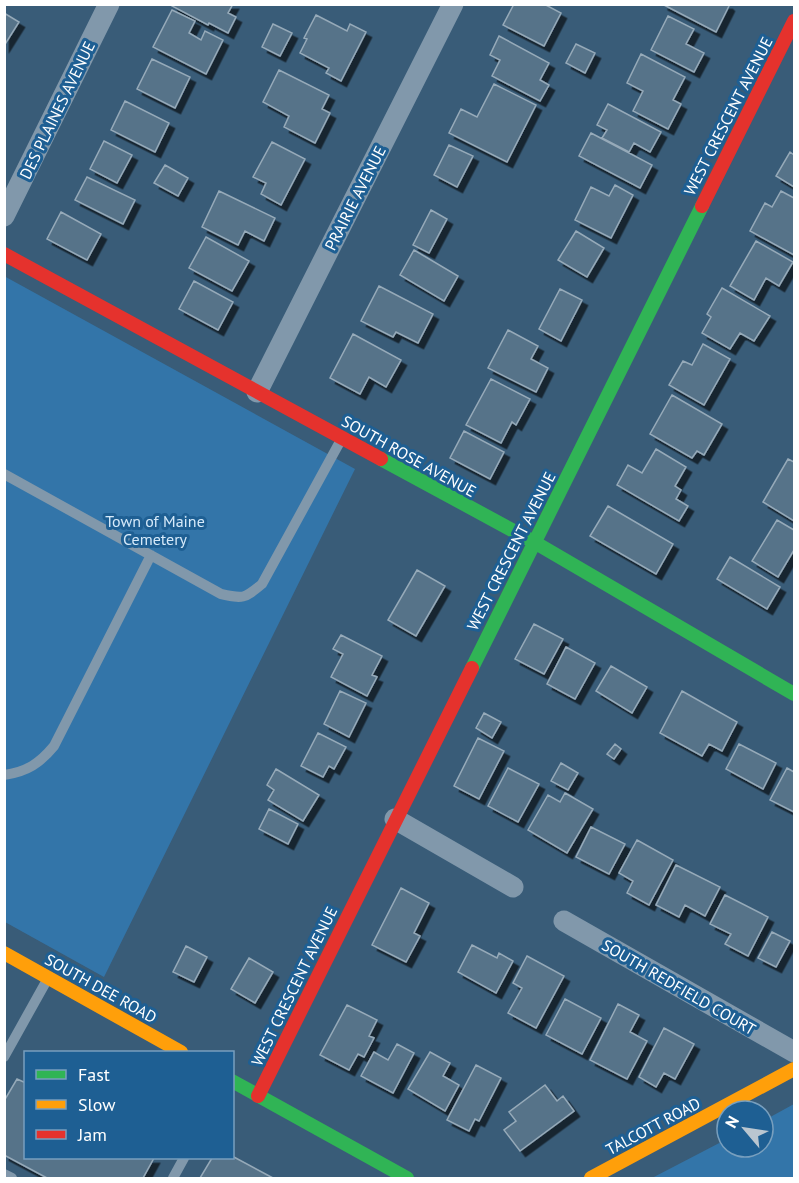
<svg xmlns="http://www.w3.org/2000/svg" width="799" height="1183" viewBox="0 0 799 1183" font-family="'PT Sans',sans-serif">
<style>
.green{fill:#3375a9}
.building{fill:#577389;stroke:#96aab9;stroke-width:1.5;filter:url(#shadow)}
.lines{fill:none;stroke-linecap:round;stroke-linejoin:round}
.lane{stroke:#8198ab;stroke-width:10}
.street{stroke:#8198ab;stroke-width:21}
.fast{stroke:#30b455;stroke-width:14}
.slow{stroke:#ff9f0a;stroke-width:14}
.jam{stroke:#e5322d;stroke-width:14}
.labels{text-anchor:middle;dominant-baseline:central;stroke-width:6;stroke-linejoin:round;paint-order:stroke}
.street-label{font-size:16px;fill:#fff;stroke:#1e5f93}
.park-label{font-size:16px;fill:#d6eafa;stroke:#1e5f93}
</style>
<defs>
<filter id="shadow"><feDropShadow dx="5.5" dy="5.5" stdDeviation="0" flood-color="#0009"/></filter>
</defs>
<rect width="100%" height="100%" fill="#395c78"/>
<path class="green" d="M4,276l351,193 -251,508 -99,-55z
M794,1104v74h-142l75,-39v8h36v-26z"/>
<path class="building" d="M173,4h60l-5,9 8,4 -8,16 -19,-10 -1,2 -36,-19z
M514,4h30l17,9 -17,33 -41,-21z
M662,4h65l2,2 -13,26z
M172,10l23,11 -6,12 12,7 4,-9 18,9 -17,34 -53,-27z
M4,13l15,9 -15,24z
M316,15l31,16 3,-7 16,8 -25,49 -15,-8 3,-5 -29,-15 7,-14 -3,-1z
M668,16l26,13 -8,15 18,9 -10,19 -43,-22z
M273,24l19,9 -12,23 -18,-9z
M499,36l50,27 -9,17 9,5 -9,16 -48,-25 8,-16 -10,-5z
M576,44l19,9 -10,20 -19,-10z
M641,54l44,23 -12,23 8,4 -13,25 -35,-18 10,-20 -16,-8z
M152,59l38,18 -15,31 -38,-19z
M279,70l50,25 -7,14 8,4 -15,30 -31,-16 5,-11 -26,-14z
M494,84l42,21 -29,57 -58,-29 12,-24 16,8z
M125,101l44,22 -14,29 -44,-22z
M608,104l53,28 -11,20 -16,-9 -5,9 -27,-14 5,-8 -10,-5z
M591,133l61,32 -12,23 -61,-32z
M104,141l28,14 -15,28 -27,-14z
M272,142l33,17 -24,46 -20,-11 5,-11 -13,-6z
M449,145l24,11 -16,31 -23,-12z
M790,152l4,3v32l-18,-11z
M165,165l23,13 -10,18 -24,-13z
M87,177l48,23 -12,24 -48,-24z
M615,185l18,10 -22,43 -36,-18 16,-33 18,9z
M219,191l56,27 -11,23 -19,-10 -7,14 -36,-18z
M781,191l13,7v57l-44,-24 15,-28 7,4z
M431,210l16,9 -18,34 -16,-8z
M61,212l40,22 -14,26 -40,-21z
M576,231l28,17 -17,29 -29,-17z
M206,237l43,24 -17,30 -43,-23z
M756,241l37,21 -14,24 -13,-8 -12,22 -24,-14z
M414,250l44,26 -14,25 -44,-26z
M194,281l39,21 -15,28 -39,-21z
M379,286l54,28 -15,29 -22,-11 -3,5 -32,-16z
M722,288l48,28 -16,25 -14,-8 -10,16 -28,-16 9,-16 -4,-3z
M560,289l22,11 -21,41 -22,-12z
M508,330l30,16 -7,13 17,9 -12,24 -48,-24z
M353,334l48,26 -15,27 -17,-10 -9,17 -30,-16z
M703,344l27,15 -26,46 -35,-20 14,-24 9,4z
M491,379l39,20 -14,26 -4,-3 -11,21 -35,-18z
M672,395l50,29 -18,31 -7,-4 -5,7 -42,-24z
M464,431l40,21 -14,27 -40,-21z
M656,449l30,18 -11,19 6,4 -5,9 12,7 -9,15 -62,-36 11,-20 14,8z
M788,459l6,3v59l-31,-19z
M608,506l65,38 -17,30 -66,-38z
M777,520l17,10v20l-16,27 -26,-16z
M730,557l50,30 -13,22 -50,-30z
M417,570l28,16 -29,50 -28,-16z
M534,624l29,15 -19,35 -29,-15z
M341,635l41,21 -10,19 5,2 -10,19 -36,-19 12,-23 -10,-5z
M566,647l29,16 -20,36 -28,-15z
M611,666l36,21 -15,26 -36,-22z
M340,691l26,12 -17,34 -25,-13z
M682,691l55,31 -15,29 -13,-7 -7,12 -42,-23z
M484,713l17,9 -9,16 -16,-10z
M318,733l28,14 -12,22 -5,-3 -6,11 -22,-11z
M478,738l26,13 -25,48 -25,-13z
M615,744l6,5 -7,10 -7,-5z
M739,744l37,19 -13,26 -37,-20z
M561,763l17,10 -10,17 -17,-9z
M508,768l31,16 -21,38 -30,-16z
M787,768l7,4v40l-24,-12z
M276,769l43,26 -16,26 -35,-21 6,-10 -7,-5z
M565,793l28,16 -26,44 -39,-23 20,-35 12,7z
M269,809l29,15 -10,20 -29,-15z
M591,827l34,17 -16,30 -33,-17z
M637,840l36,20 -24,45 -22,-12 6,-12 -14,-8z
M676,865l44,22 -15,29 -20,-11 -6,12 -23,-12z
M401,888l28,15 -15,30 6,3 -14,26 -34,-17z
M725,895l43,22 -20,39 -23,-12 6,-10 -21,-10z
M772,932l18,9 -14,26 -18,-9z
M472,945l25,13 2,-5 14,8 -17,32 -38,-21z
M186,946l21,11 -13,25 -21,-10z
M527,956l37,20 -28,52 -28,-15 14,-25 -9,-5z
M249,958l24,14 -18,31 -24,-14z
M565,999l36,19 -19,36 -36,-19z
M618,1004l21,11 -9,17 17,9 -20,38 -37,-19z
M347,1005l30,15 -8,16 5,2 -10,19 -6,-3 -9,16 -29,-15z
M664,1028l30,16 -19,35 -11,-6 -8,14 -17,-10z
M397,1044l17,9 -21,40 -32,-17 13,-24 14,8z
M430,1052l20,11 -7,13 16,9 -14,26 -37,-22z
M476,1065l25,13 -22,43 -4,-2 -6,12 -22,-11z
M17,1079l9,4v75h128l-11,20h-96l-43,-23v-54z
M545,1085l12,16 6,-5 11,15 -54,40 -16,-21 12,-9 -7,-9z
M232,1156l41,22h-73l12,-20z"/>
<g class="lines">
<path class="lane" d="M4,474l217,120c22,5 23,5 41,-10l80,-146
M4,775c23,-3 36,-12 50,-29l97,-191
M4,1057l43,-77
M4,1174l8,4
M173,1178l11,-20"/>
<path class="street" d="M4,216l105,-212
M257,392l196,-388
M395,819l118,68
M564,921l230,131"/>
<path class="fast" d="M381,459l153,83 260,152
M472,668l230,-462
M232,1081l175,97"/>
<path class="slow" d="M4,953l177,99
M591,1178l203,-109"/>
<path class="jam" d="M702,206l92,-185
M4,254l377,205
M258,1096l214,-428"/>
</g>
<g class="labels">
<g class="street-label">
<text transform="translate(57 110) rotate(-64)">DES PLAINES AVENUE</text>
<text transform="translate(728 116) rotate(-63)">WEST CRESCENT AVENUE</text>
<text transform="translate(355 198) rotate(-63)">PRAIRIE AVENUE</text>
<text transform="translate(409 456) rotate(29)">SOUTH ROSE AVENUE</text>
<text transform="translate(511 551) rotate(-63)">WEST CRESCENT AVENUE</text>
<text transform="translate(294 986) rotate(-64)">WEST CRESCENT AVENUE</text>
<text transform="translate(679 987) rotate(30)">SOUTH REDFIELD COURT</text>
<text transform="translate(101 988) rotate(29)">SOUTH DEE ROAD</text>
<text transform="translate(653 1126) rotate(-28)">TALCOTT ROAD</text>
</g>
<g class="park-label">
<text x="155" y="521">Town of Maine<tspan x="155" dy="18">Cemetery</tspan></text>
</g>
</g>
<rect width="799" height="1183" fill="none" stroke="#ffffff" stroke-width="12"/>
<rect x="24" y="1051" width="210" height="108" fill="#1e5f93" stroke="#789fbe" stroke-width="1.5"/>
<rect x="36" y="1070" width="30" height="9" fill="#30b455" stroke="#789fbe" stroke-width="1.5"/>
<text x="78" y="1081" font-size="18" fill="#ffffff">Fast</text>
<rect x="36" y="1100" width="30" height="9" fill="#ff9f0a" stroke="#789fbe" stroke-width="1.5"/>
<text x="78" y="1111" font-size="18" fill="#ffffff">Slow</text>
<rect x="36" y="1130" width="30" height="9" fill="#e5322d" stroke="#789fbe" stroke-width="1.5"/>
<text x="78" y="1141" font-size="18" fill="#ffffff">Jam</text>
<g transform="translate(745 1129) rotate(299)"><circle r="28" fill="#1e5f93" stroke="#789fbe" stroke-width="1.5"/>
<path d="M0-4.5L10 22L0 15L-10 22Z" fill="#bac6d0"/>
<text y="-9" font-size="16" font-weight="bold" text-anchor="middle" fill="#ffffff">N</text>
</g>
</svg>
